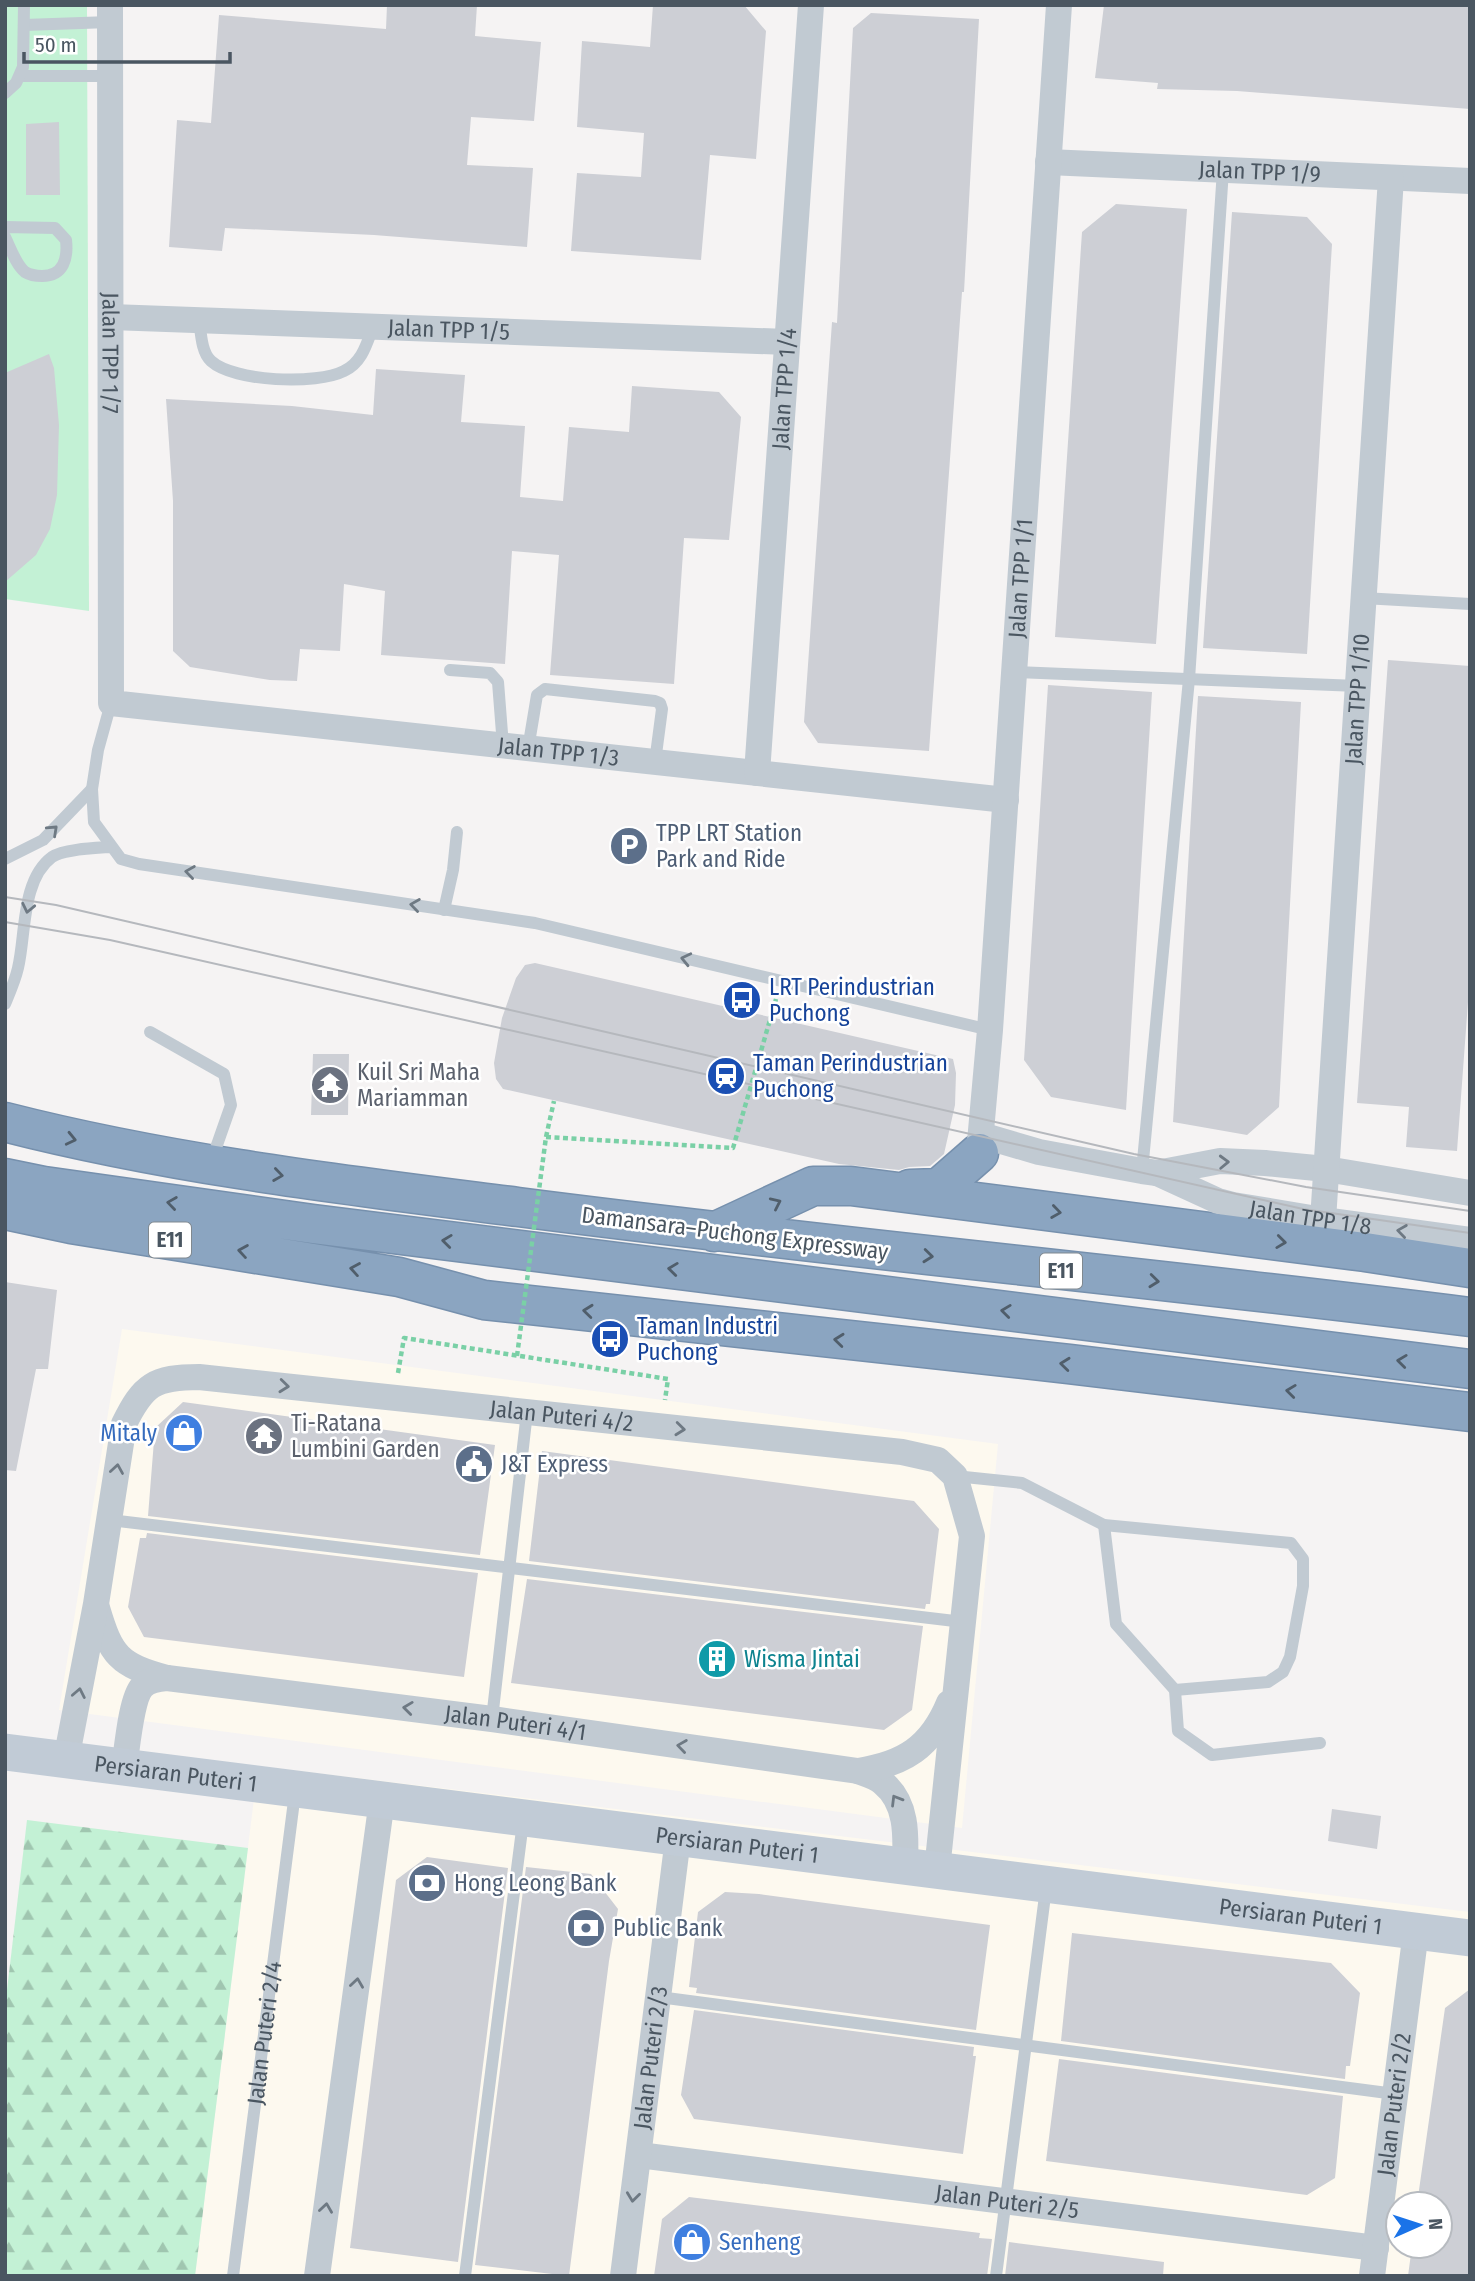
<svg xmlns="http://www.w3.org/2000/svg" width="1475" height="2281" viewBox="0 0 1475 2281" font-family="'Fira Sans Condensed',sans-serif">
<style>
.commercial{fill:#fdf9ef;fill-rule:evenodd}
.forest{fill:url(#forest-firs)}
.garden{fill:#c3f1d5}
.building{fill:#cdcfd5}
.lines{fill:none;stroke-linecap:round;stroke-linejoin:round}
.highway-casing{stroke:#7690ad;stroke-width:41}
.path{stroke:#7ad0a6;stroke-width:4.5;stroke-dasharray:5 3.5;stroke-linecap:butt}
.lane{stroke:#c1cad2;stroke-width:12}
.street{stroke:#c1cad2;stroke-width:26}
.secondary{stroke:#c1cbd6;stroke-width:37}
.highway{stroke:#8ba5c1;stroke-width:38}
.tram{stroke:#b5b8bd;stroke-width:2}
.path-bridge{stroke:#7ad0a6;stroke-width:4.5;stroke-dasharray:5 3.5;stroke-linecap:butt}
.oneway{stroke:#6e7983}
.oneway2{stroke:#505e6b}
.labels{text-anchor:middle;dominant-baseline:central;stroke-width:5;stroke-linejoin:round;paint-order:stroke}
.shield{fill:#fff;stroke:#808990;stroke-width:2}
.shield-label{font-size:21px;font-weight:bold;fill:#4a5661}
.street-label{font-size:23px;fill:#4a5661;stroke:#fff}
.service-label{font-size:23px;fill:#4e5e75;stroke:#fff;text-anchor:start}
.transit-label{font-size:23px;fill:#164399;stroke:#fff;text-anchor:start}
.worship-label{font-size:23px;fill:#5b616d;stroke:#fff;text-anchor:start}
.shop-label{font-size:23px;fill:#366cbe;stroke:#fff;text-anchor:end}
.culture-label{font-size:23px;fill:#0d838f;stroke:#fff;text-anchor:start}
</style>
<defs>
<pattern id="forest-firs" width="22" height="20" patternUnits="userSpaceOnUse" patternTransform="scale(1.75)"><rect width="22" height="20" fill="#c3f1d5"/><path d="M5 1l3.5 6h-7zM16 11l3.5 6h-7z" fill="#a0c6b0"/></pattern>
</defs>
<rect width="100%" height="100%" fill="#f5f3f3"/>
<path class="commercial" d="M122,1329l876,115 -36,384 -903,-118z
M258,1766l1212,146v364h-1275zM1398,2204h42v42h-42z"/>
<path class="forest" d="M27,1820l221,28 -53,428h-190v-269z"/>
<path class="garden" d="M5,5h82l2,606 -84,-12z"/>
<path class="building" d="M387,5h90l-2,31 66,6 -7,79 -63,-4 -4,48 66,3 -6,79 -153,-12 -149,-7 -3,23 -53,-4 8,-127 34,3 8,-108 167,14z
M653,5h91l22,26 -10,128 -46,-4 -9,105 -130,-9 6,-78 64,4 3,-44 -67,-6 5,-86 68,6z
M1104,5h366v104l-233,-18 -80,-2 1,-6 -63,-5z
M871,13l108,6 -15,273h-2l-33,459 -111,-8 -14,-21 28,-400 5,1 16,-295z
M59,122l1,73h-34v-71z
M1116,204l71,5 -31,435 -101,-7 27,-405z
M1232,212l75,5 25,27 -25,410 -104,-6z
M49,354l5,14 5,57 -2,70 -7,34 -14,26 -31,27v-209z
M376,369l89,6 -4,47 64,4 -5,71 43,4 6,-74 60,5 3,-46 87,6 22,25 -12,123 -45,-2 -10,146 -124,-9 9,-120 -47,-4 -7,113 -124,-9 4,-64 -41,-7 -4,67 -40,-2 -3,32 -27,-1 -80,-13 -17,-16v-150l-7,-102 126,7 81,9z
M1388,660l82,6v309l-13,176 -51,-4 3,-40 -52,-4z
M1048,685l104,7 -26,418 -75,-13 -27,-37z
M1198,696l103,6 -22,405 -32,28 -74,-13z
M535,963l418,96 3,14 -1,32 -11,49 -14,12 -21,1 -10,3 -60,-6 -336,-75 -7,-10 -2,-16 8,-45 14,-40 9,-13z
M313,1054h36l-1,61h-37z
M5,1282l52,8 -9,79h-12l-20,102 -11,-1z
M183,1402l312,43 -15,110 -332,-39 7,-88z
M542,1451l372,50 25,28 -9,75h-4l-1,5 -396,-48z
M147,1533l331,40 -14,104 -320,-40 -16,-30 12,-69h6z
M527,1579l396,47 -11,84 -28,20 -373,-47z
M1332,1809l49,7 -4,33 -49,-8z
M427,1857l81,11 -50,394 -108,-14 46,-368z
M526,1867l65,7 27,35 -9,52 -40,315 -94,-11z
M725,1892l34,2 231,31 -14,105 -280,-37 1,-5 -8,-1 9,-75z
M1072,1933l259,30 29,30 -10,73h-4l-1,13 -284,-38z
M1470,1989v287h-62l4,-30h28v-42h-23l28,-196z
M694,2010l280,37 -1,9h3l-13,98 -269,-35 -13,-24z
M1059,2059l284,37 -8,82 -28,17 -261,-34z
M689,2197l291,36 -1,5 13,1 -5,37h-333l8,-57z
M1009,2242l155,20 -1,14h-158z"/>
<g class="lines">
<defs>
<path id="highway" d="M5,1122c168,43 341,63 513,85 317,41 635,70 952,110
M5,1178l39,8 269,38 1157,145
M910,1189l29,-1 40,-35
M5,1210l66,14 328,53 85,23 585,64 401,48
M714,1232l99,-46h38l514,66 105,16"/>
</defs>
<use href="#highway" class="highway-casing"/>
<path class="path" d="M546,1137l187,11 43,-149
M398,1373l6,-35 264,41 -3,21"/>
<g class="lane">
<path d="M24,25l86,-3"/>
<path d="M20,76h91"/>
<path d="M5,93l11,-10 7,-16 1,-62"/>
<path d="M5,227l50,1 11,12c2,18 -2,36 -24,36 -5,0 -12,-1 -17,-4 -9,-7 -15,-25 -20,-35"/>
<path d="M199,319c2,13 2,33 12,42 23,21 106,24 133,10 18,-8 23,-28 29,-44"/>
<path d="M1363,598l107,6"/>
<path d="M450,670l40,3 8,9 5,64"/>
<path d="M1014,672l344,14"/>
<path d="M111,703l-13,47 -6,39 2,33 27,37 18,5 396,59 455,107"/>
<path d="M528,749l9,-54 8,-6 110,12 5,2 2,6 -7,53"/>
<path d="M5,859l38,-19 49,-51"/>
<path d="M444,910l9,-40 4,-38"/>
<path d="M5,1004c5,-12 10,-23 13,-36 8,-33 3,-88 34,-111 12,-8 43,-9 58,-10"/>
<path d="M150,1032l74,42 7,31 -20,57"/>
<path d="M1142,1171l47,-492 34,-509"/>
<path d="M955,1476l67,7 82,42 187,18 12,16v27l-13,71 -7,15 -15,10 -93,8"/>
<path d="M110,1520l853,102"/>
<path d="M1104,1525l12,99 59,66 3,41 34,24 108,-12"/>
<path d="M492,1719l35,-307"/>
<path d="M659,1997l736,97"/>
<path id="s1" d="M233,2276l62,-483"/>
<path d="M465,2276l58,-454"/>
<path d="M996,2276l50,-388"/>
</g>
<g class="street">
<path id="s2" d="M110,5l1,698 895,97"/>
<path id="s3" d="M1048,162l422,19"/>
<path id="s4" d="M111,317l676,25"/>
<path id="s5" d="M757,773l54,-768"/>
<path d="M981,1135l58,17 103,19 15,2 63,-12 45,2 61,6 144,24"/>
<path id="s6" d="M979,1153l11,-123 69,-1025"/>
<path id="s7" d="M1157,1173l61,28 15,4 90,15 147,20"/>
<path id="s8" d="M1323,1220l68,-1042"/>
<path d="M97,1608c14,48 22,57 70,70"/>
<path id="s9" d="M66,1760l30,-156 28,-180c19,-39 30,-47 75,-47l703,75 36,8 17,16 17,60 -35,334"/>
<path id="s10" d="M124,1768c3,-18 7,-69 18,-81 6,-7 16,-8 25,-9l325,41 366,52c8,3 19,6 25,12 25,20 23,54 22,83"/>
<path d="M858,1771c46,-7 73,-24 91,-68"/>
<path id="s11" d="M639,2155l737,93"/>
<path d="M317,2276l65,-476"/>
<path id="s12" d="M623,2276l55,-438"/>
<path id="s13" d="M1372,2276l44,-345"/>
</g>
<path class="secondary" id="s14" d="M5,1752l1465,186"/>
<use href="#highway" class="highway"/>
<path class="tram" d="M5,897l51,8 1078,249 172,33 164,24
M5,922l105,18 1193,269 167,24"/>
<path class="path-bridge" d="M517,1356l29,-219 8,-36"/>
</g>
<defs><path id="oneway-chevron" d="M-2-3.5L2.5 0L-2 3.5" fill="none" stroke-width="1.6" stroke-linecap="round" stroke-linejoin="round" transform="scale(1.75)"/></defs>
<g class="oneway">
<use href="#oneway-chevron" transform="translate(53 830) rotate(-43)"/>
<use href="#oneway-chevron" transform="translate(190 872) rotate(-172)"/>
<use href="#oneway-chevron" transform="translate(415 905) rotate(-172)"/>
<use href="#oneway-chevron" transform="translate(28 908) rotate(102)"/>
<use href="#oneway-chevron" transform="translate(686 959) rotate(-167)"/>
<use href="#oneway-chevron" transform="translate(1224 1162) rotate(-2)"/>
<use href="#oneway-chevron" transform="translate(1402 1231) rotate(-172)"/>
<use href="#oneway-chevron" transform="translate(284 1386) rotate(6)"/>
<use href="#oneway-chevron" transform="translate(680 1429) rotate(6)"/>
<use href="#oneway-chevron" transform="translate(117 1469) rotate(-81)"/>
<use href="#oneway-chevron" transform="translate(79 1693) rotate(-79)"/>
<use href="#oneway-chevron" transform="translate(408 1708) rotate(-173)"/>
<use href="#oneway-chevron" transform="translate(682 1746) rotate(-172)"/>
<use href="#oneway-chevron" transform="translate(896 1800) rotate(-121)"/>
<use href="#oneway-chevron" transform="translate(357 1983) rotate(-82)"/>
<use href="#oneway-chevron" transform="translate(633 2197) rotate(97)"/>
<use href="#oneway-chevron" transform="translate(326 2208) rotate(-82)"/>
</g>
<g class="oneway2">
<use href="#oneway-chevron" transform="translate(71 1139) rotate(13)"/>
<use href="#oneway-chevron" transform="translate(278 1175) rotate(8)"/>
<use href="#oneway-chevron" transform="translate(172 1203) rotate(-172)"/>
<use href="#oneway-chevron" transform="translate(776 1203) rotate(-25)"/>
<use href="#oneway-chevron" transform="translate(1056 1212) rotate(8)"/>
<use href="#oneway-chevron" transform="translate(447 1241) rotate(-173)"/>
<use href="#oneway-chevron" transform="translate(1281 1242) rotate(7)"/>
<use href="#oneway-chevron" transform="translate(243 1251) rotate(-171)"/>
<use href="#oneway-chevron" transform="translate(928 1256) rotate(6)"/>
<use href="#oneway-chevron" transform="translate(355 1269) rotate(-170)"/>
<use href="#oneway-chevron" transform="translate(673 1269) rotate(-173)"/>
<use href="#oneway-chevron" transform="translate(1154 1281) rotate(6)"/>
<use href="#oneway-chevron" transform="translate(588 1311) rotate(-174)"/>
<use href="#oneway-chevron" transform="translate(1006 1311) rotate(-173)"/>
<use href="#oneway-chevron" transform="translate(839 1340) rotate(-174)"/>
<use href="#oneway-chevron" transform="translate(1402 1361) rotate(-173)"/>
<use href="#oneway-chevron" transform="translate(1065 1364) rotate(-174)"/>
<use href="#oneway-chevron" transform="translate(1291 1391) rotate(-173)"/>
</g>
<defs>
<symbol id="parking-disc" viewBox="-11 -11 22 22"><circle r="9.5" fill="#5c6f8a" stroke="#fff"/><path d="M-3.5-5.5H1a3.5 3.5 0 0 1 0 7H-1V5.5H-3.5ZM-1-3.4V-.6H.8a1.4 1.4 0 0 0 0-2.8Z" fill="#fff"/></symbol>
<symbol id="bus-disc" viewBox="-11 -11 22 22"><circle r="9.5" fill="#1a4fb4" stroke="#fff"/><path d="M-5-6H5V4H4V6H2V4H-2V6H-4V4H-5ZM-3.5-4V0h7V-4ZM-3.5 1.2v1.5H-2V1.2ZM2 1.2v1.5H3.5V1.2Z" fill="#fff"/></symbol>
<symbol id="station-disc" viewBox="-11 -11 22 22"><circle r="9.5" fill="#1a4fb4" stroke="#fff"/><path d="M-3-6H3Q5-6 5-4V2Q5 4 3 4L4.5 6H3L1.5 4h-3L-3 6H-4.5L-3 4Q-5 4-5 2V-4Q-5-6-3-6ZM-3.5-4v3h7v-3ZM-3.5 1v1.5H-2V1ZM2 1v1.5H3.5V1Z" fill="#fff"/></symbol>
<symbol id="temple-disc" viewBox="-11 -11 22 22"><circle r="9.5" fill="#6b7280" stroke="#fff"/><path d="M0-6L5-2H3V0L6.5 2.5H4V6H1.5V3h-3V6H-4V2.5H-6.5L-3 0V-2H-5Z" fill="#fff"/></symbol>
<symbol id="shop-disc" viewBox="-11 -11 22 22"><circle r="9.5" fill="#3f7fe0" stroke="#fff"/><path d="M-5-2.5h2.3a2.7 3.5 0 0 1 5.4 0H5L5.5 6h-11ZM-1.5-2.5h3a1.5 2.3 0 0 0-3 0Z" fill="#fff"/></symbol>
<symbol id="civic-disc" viewBox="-11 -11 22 22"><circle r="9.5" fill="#5c6f8a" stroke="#fff"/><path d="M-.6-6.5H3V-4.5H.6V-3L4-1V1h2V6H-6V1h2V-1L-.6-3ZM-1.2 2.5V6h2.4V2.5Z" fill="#fff"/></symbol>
<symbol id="building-disc" viewBox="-11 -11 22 22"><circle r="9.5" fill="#0f9aa8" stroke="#fff"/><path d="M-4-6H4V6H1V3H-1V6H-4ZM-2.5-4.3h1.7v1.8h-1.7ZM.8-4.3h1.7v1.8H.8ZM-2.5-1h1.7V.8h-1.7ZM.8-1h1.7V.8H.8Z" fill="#fff"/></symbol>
<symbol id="bank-disc" viewBox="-11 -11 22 22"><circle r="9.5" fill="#5c6f8a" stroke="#fff"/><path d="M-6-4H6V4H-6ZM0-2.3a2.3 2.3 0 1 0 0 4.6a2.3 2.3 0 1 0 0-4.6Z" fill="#fff"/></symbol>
</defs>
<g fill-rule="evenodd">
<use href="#parking-disc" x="607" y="824" width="44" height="44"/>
<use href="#bus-disc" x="720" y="978" width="44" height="44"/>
<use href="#station-disc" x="704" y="1054" width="44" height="44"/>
<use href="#temple-disc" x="308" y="1063" width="44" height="44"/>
<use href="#bus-disc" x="588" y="1317" width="44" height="44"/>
<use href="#shop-disc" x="162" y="1411" width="44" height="44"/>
<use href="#temple-disc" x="242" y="1414" width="44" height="44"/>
<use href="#civic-disc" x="452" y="1442" width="44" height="44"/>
<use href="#building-disc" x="695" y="1637" width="44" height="44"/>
<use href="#bank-disc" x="405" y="1861" width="44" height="44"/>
<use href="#bank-disc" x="564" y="1906" width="44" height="44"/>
<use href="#shop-disc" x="670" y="2220" width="44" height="44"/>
</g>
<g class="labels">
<g class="shield">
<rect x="149" y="1222.5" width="42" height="35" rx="5"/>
<rect x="1040" y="1253.5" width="42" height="35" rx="5"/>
</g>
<g class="shield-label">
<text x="170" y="1240">E11</text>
<text x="1061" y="1271">E11</text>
</g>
<g class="street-label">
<text stroke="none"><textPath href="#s3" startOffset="212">Jalan TPP 1/9</textPath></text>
<text stroke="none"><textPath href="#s4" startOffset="338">Jalan TPP 1/5</textPath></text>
<text stroke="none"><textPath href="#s2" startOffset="348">Jalan TPP 1/7</textPath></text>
<text stroke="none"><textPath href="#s5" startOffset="385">Jalan TPP 1/4</textPath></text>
<text stroke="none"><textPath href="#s6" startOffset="576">Jalan TPP 1/1</textPath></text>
<text stroke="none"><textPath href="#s8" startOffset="522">Jalan TPP 1/10</textPath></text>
<text stroke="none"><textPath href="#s2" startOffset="1148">Jalan TPP 1/3</textPath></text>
<text stroke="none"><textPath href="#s7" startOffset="161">Jalan TPP 1/8</textPath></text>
<text transform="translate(735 1233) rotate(7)">Damansara–Puchong Expressway</text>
<text stroke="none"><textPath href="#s9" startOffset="802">Jalan Puteri 4/2</textPath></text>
<text stroke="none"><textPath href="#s10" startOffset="462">Jalan Puteri 4/1</textPath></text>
<text stroke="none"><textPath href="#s14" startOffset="172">Persiaran Puteri 1</textPath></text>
<text stroke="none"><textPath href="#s14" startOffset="738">Persiaran Puteri 1</textPath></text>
<text stroke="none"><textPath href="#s14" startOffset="1306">Persiaran Puteri 1</textPath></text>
<text stroke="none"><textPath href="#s1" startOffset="245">Jalan Puteri 2/4</textPath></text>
<text stroke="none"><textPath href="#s12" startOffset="220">Jalan Puteri 2/3</textPath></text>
<text stroke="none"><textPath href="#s13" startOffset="173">Jalan Puteri 2/2</textPath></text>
<text stroke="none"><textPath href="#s11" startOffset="371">Jalan Puteri 2/5</textPath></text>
</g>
<g class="service-label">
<text x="656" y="833">TPP LRT Station<tspan x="656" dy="26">Park and Ride</tspan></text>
<text x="501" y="1464">J&amp;T Express</text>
<text x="454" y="1883">Hong Leong Bank</text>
<text x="613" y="1928">Public Bank</text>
</g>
<g class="transit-label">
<text x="769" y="987">LRT Perindustrian<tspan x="769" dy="26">Puchong</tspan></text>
<text x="753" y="1063">Taman Perindustrian<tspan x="753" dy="26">Puchong</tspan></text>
<text x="637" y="1326">Taman Industri<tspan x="637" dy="26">Puchong</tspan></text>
</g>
<g class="worship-label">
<text x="357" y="1072">Kuil Sri Maha<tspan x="357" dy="26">Mariamman</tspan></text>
<text x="291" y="1423">Ti-Ratana<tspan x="291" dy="26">Lumbini Garden</tspan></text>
</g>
<g class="shop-label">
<text x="157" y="1433">Mitaly</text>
<text x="719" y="2242" text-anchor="start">Senheng</text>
</g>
<g class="culture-label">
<text x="744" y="1659">Wisma Jintai</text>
</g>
</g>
<rect width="1475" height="2281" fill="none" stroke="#4a5661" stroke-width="14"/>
<g transform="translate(1419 2225) rotate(87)"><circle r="33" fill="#ffffff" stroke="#b7bbc0" stroke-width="2"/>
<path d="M0-5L12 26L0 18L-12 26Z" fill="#1a73e8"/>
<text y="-10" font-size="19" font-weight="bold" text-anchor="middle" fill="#4a5661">N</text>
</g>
<path d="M24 52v10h206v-10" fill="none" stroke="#4a5661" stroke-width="3.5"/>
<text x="35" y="52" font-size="21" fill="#4a5661" stroke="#ffffff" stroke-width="5" paint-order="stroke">50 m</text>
</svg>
